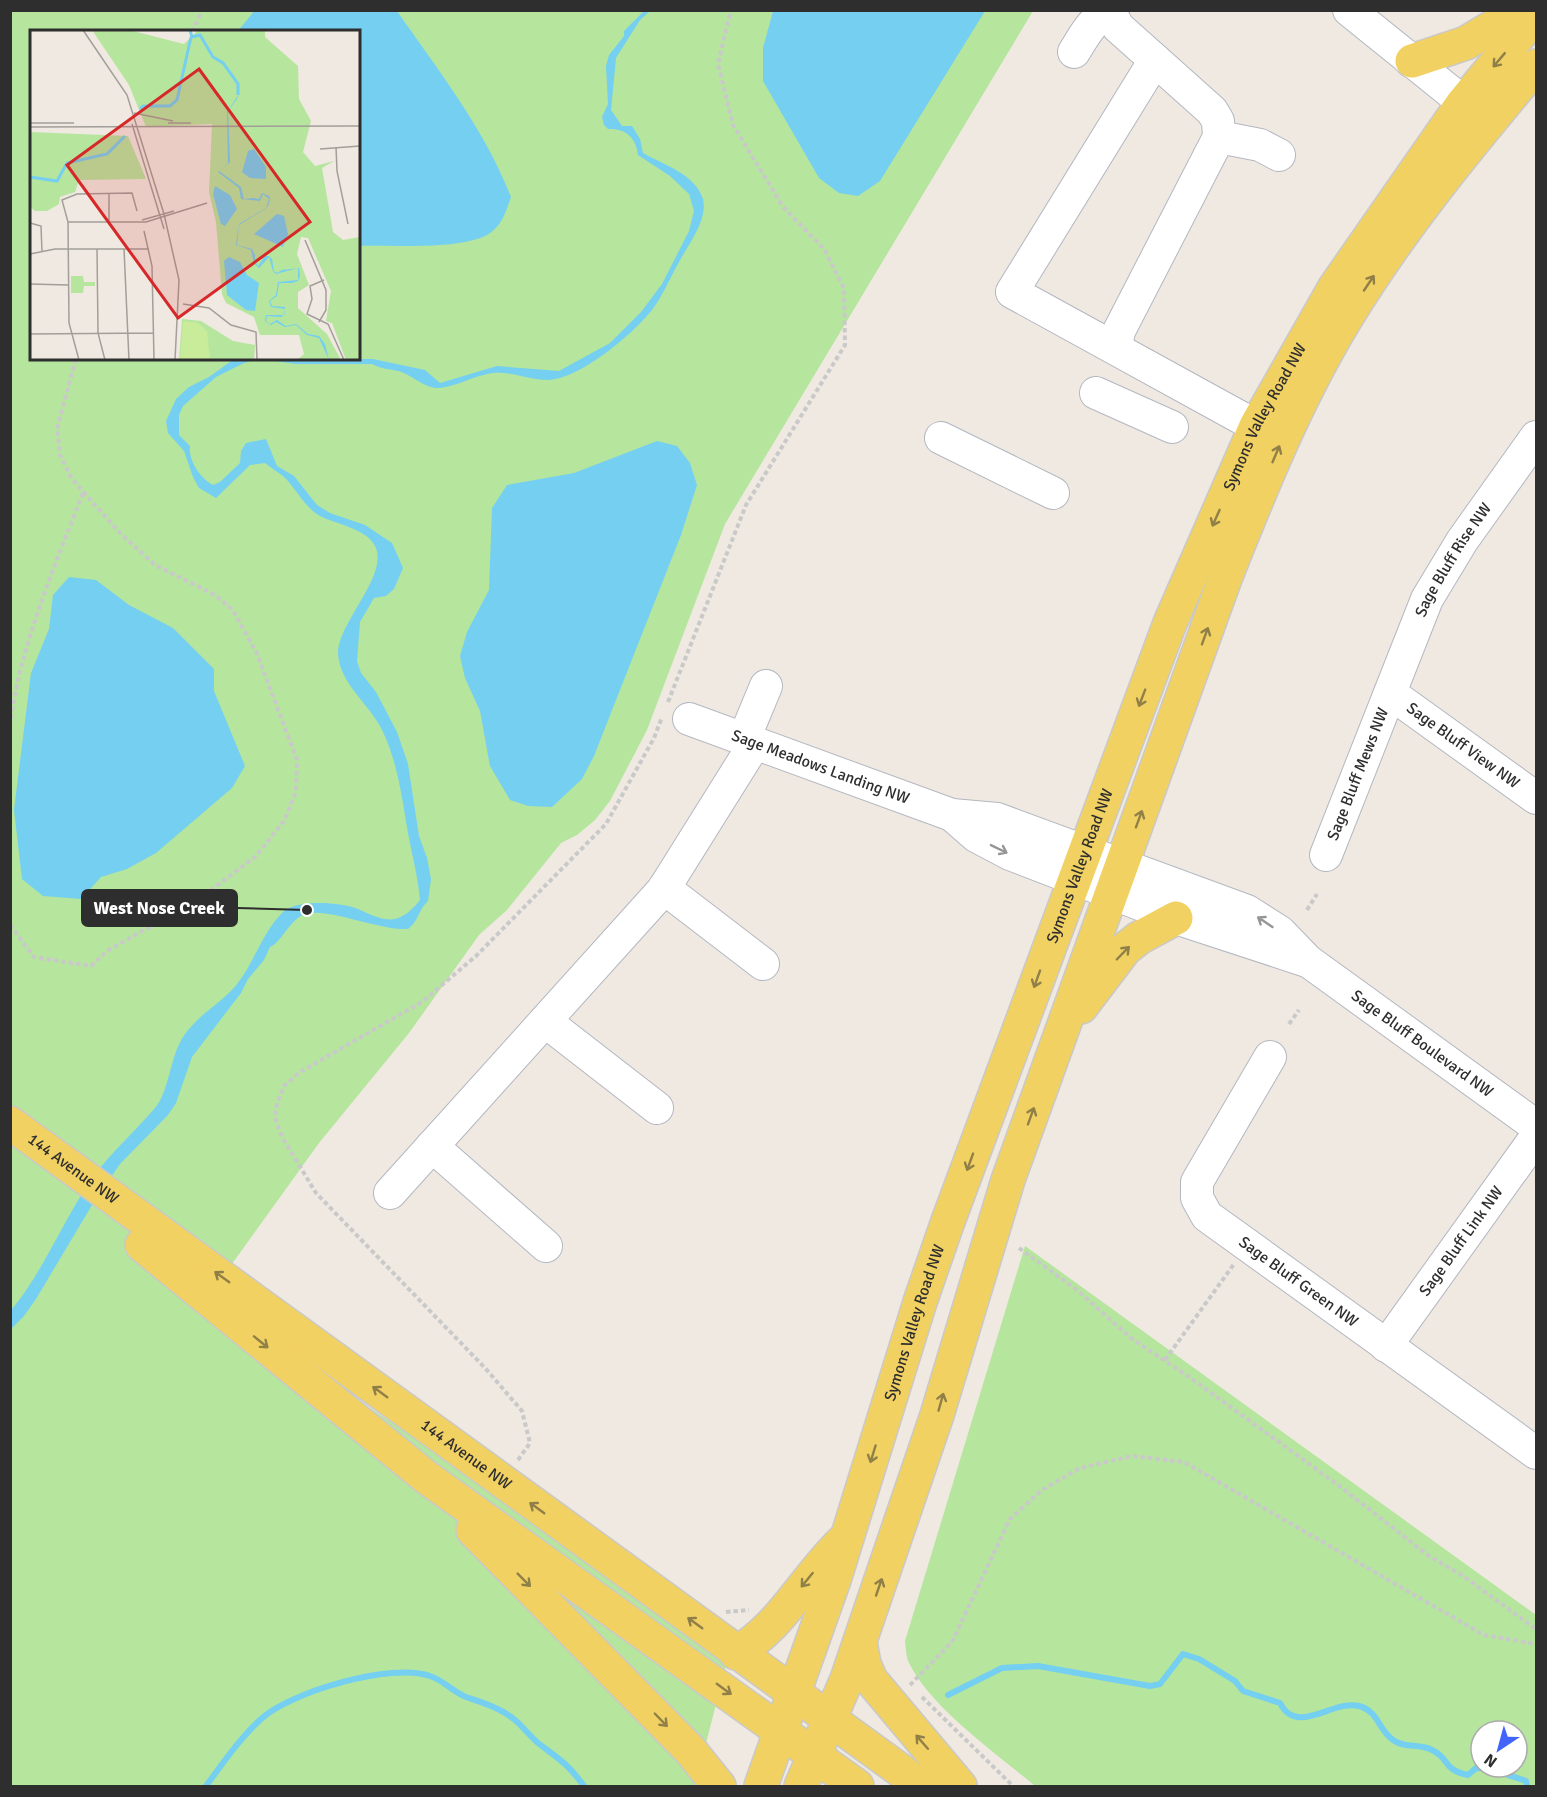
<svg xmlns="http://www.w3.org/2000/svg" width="1547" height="1797" viewBox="0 0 1547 1797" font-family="Signika,sans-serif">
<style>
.green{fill:#b6e59e;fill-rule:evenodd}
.water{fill:#75cff0}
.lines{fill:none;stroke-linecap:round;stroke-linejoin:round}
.stream{stroke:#75cff0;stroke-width:6}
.minor-casing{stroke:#b4b7c1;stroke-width:34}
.major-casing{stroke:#c9c9c9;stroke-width:36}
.path{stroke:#c9c9c9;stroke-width:4;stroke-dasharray:4.5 3;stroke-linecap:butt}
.minor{stroke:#fff;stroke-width:32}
.major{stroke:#f2d163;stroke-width:33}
.oneway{stroke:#908048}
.oneway2{stroke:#969696}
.labels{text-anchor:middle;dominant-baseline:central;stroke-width:5;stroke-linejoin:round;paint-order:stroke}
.street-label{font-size:16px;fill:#2e2e2e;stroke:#fff}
.inset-river{fill:none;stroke:#75cff0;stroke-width:3}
.inset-road{fill:none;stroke:#a29e99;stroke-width:1.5}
.view{fill:#d62828;fill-opacity:0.15;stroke:#d62828;stroke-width:3}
.inset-edge{fill:none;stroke:#2e2e2e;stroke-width:3}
.leader{fill:none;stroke:#2e2e2e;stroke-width:2}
.callout-dot{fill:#2e2e2e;stroke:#fff;stroke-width:2}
.callout{fill:#2e2e2e;stroke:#2e2e2e;stroke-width:2}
.callout-label{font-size:18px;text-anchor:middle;font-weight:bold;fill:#fff}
</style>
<rect width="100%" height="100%" fill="#efe9e1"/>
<path class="green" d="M10,11h1023l-308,513 -78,206 -37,71 -15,19 -18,15 -16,8 -54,67 -28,25 -70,98 -90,110 -113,157 525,346 -36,140h-684zM32,32h326v326h-326z
M1025,1246l511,369v171h-501c-39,-33 -104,-78 -126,-123 -3,-6 -3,-15 -4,-22zM1481,1731h36v36h-36z"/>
<path class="water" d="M255,10l142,1c41,59 87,117 114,186 -5,14 -9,30 -24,38 -28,15 -95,10 -128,11l-1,-214 -120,-1z
M644,11h6l-10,9 -24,38 -5,52 11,16h10l8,13 3,14c21,12 52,21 60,46 5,21 -15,46 -24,63 -9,16 -16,33 -27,48 -19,24 -72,69 -104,70 -18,0 -38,-9 -55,-7 -18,2 -35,13 -53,15 -16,1 -27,-13 -42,-17 -9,-2 -16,-2 -26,-7h-76l-37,-5 -15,4 -28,14 -33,29 -4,9v20l11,11c-2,14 10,32 23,39l7,-3 20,-19 1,-12 5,-8 20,-4 11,27 17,10 23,29 13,8 35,12 27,18 11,25 -9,21 -8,7 -12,2 -14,24 -3,39 4,12 15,19 21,40 11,32 11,72 8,22 4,21 -3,22c-10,9 -9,20 -20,28 -29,2 -85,-24 -105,-14 -14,6 -22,28 -33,32l-6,13 -16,19 -7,14 -49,64 -16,46 -8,12 -48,49 -25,36 -59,99 -12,17 -13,13 -1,-18c27,-29 51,-85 74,-120 19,-32 47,-55 71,-83 14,-16 15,-51 28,-71 15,-23 38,-33 54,-53 17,-21 26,-53 46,-72 14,-13 58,-10 75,-3 28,13 40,18 62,-9 -2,-23 -8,-45 -12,-67 -6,-35 -10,-69 -25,-101 -12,-27 -43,-47 -45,-78 -1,-31 52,-79 37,-108 -8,-17 -39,-22 -55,-30 -17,-10 -23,-27 -37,-40 -5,-4 -12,-8 -18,-13l-15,2 -34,33 -17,-10 -6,-11 -9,-26 -16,-18 -2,-12 10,-22 13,-12 20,-10 25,-18h139l52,11 15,13 57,-17 62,5 51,-28 31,-31 21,-28 27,-53 5,-20 -5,-17 -19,-18 -32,-21c-2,-18 -13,-27 -30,-26l-4,-4 -2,-8 6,-13 -2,-38 3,-11 15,-19v-5z
M773,11v-1l212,1 -105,170 -22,15 -19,-3 -20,-15 -56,-97v-33z
M657,441l20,5 13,17 7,22 -16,50 -87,221 -12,23 -30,28 -24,-1 -18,-6 -20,-34 -10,-55 -15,-33 -5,-22 7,-24 22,-42 3,-82 15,-23 67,-12z
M69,577l27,3 33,25 44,23 41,41v22l31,75 -13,22 -76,65 -29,16 -26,8 -20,22 -38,-3 -21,-17 -8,-69 17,-137 18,-44 4,-34z"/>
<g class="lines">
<path class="stream" d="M948,1695l54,-27 36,-2 112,20 10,-2 23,-30 16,5 36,22 8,10 37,12c17,34 53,-4 79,3 19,5 19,23 34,34 13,9 25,3 39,10 19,9 9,19 36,25l8,-7 14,1 36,12 1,5
M206,1786c17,-23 34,-48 55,-67 29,-27 131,-57 169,-43 13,4 23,16 36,21 17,6 35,11 49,23 8,7 15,16 23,23 22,17 29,20 46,43"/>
<defs>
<g id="minor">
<path d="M1109,10l9,17 37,33"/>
<path d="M1349,10l135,109"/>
<path d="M1074,52c10,-16 18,-32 35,-41"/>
<path d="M1219,137l41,8 19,10"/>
<path d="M1116,347l3,-16 100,-194 -1,-16 -6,-10 -57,-51 -143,232 244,134"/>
<path d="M1096,393l76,34"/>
<path d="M941,438l112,55"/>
<path id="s1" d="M1390,693l146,105"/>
<path id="s2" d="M689,719l263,96 45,4 250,92 33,21 28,29 228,165"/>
<path d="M744,739l22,-53"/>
<path d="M952,815l24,21 34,18 166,64 131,43"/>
<path id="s3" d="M1326,855l101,-256 35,-58 74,-104"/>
<path d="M664,888l99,76"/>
<path d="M545,1021l112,87"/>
<path id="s4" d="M1270,1057l-73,125v16l10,18 329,237"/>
<path d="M432,1146l114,100"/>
<path d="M390,1193l273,-303 92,-147"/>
<path id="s5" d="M1386,1346l150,-209"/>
</g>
<g id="major">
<path d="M1412,61l54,-18 55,-33"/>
<path d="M1081,1007l44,-58 14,-11 37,-20"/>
<path id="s6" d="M10,1123l912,663"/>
<path d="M142,1245l284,232 431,309"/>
<path d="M473,1530l217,220 29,36"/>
<path d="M860,1642l4,22 7,16 89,106"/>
<path d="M736,1653c46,-26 69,-76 107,-112"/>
<path id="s7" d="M761,1786l73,-206 86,-278 27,-78 223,-601 86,-197 79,-139 128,-184 73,-88"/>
<path d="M801,1786l46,-107 90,-264 71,-235 218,-604c35,-88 70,-175 119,-256 55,-91 123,-173 191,-254"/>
</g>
</defs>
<use href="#minor" class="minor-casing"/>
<use href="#major" class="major-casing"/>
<path class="path" d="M192,32l10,-22
M668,702l78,-197 99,-160 -1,-57 -20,-39 -41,-42 -50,-82 -15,-61 13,-54
M10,726c9,-77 45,-161 73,-233
M1307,910l10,-16
M10,925l24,32 57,9 16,-15 35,-20 40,-19 73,-55 29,-36 12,-29 1,-32 -40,-106 -24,-44 -18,-15 -60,-30 -35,-32 -48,-54 -12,-24 -3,-26 19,-71
M1289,1024l10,-14
M1019,1248l58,42 54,48 61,41 146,106 91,71 34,20 73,53
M1165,1360l69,-96
M518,1460l12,-17 -8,-32 -36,-42 -170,-176 -34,-56 -7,-19 2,-15 7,-17 16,-14 122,-70 54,-46 130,-132 48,-86 8,-21
M726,1612l23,-2
M910,1685l42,-43 58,-123 32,-29 38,-22 52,-12 52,6 300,173 52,9
M922,1697l91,89"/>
<use href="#minor" class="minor"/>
<use href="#major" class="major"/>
</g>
<defs><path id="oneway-shaft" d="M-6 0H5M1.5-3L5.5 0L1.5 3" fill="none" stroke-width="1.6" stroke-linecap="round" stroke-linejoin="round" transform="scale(1.5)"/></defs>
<g class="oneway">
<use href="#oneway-shaft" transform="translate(1499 60) rotate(130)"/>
<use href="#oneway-shaft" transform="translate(1369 283) rotate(-56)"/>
<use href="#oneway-shaft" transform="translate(1276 454) rotate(-67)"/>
<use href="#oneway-shaft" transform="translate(1216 518) rotate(114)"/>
<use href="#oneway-shaft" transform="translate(1205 636) rotate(-70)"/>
<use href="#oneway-shaft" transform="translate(1142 698) rotate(111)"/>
<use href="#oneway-shaft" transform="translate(1139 819) rotate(-70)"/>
<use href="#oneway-shaft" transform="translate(1123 953) rotate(-46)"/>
<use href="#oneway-shaft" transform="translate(1037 979) rotate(110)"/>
<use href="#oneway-shaft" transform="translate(1031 1116) rotate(-70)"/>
<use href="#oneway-shaft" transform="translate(970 1162) rotate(110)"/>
<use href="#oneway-shaft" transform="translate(222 1277) rotate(-144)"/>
<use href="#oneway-shaft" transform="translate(261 1342) rotate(39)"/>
<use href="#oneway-shaft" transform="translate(380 1392) rotate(-144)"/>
<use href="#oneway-shaft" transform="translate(941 1402) rotate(-74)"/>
<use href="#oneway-shaft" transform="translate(873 1454) rotate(107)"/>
<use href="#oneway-shaft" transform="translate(537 1508) rotate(-144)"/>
<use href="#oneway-shaft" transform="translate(524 1580) rotate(45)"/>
<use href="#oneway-shaft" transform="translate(807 1580) rotate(129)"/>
<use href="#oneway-shaft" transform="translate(879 1587) rotate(-71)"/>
<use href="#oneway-shaft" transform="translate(695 1623) rotate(-144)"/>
<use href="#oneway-shaft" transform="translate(724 1689) rotate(36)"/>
<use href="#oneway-shaft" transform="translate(661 1720) rotate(46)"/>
<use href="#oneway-shaft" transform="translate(922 1742) rotate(-131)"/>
</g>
<g class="oneway2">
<use href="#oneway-shaft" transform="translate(999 849) rotate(26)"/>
<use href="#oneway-shaft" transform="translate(1265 922) rotate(-146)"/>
</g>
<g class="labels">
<g class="street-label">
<text stroke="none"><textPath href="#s7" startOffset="1460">Symons Valley Road NW</textPath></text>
<text stroke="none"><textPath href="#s3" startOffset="322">Sage Bluff Rise NW</textPath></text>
<text stroke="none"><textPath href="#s1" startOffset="90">Sage Bluff View NW</textPath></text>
<text stroke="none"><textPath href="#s2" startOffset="140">Sage Meadows Landing NW</textPath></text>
<text stroke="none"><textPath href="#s3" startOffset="87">Sage Bluff Mews NW</textPath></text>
<text stroke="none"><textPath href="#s7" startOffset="974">Symons Valley Road NW</textPath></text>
<text stroke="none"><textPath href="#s2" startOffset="812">Sage Bluff Boulevard NW</textPath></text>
<text stroke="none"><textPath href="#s6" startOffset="78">144 Avenue NW</textPath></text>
<text stroke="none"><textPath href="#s5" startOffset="129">Sage Bluff Link NW</textPath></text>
<text stroke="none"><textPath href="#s4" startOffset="294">Sage Bluff Green NW</textPath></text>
<text stroke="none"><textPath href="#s7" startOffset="488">Symons Valley Road NW</textPath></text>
<text stroke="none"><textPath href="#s6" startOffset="564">144 Avenue NW</textPath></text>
</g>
</g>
<g transform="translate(30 30)">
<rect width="330" height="330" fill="#efe9e1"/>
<path d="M62,0h37l55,14 14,-14h67v7l33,29 1,33 12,22 -8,31 12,14 19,-5 -12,7 11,64 10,8 17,-3v123h-14l-14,-37 -6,-2 5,-30 -23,-53 -7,-1 -4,17 12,31 -11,7v16l29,26 14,26h-44l7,-6 -5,-19h-39l-6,-18 -28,-14 -4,-9 -6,-72 -7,-30 3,-68 -66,3 -17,-42zM0,102l98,4 18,43 -67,1 -4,12 -15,5 -1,7 -12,7h-12l-5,-4zM41,246h12l1,6h11v4h-11l-1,7h-12zM152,289l19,2 32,20 22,4 -1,15h-75z" fill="#b6e59e"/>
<path d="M153,291l15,2 9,8 3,29h-30z" fill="#c9ec9a"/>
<path d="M209,64l-2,5 -9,12 2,51 -11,9 22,16 3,12 9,-1 6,1 3,-6 7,3 1,3 -2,7 -3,3 -26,16 -2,20 15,4 3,6v6l3,5 7,-10h4l3,3 2,12 3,2 5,-3 17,-2 1,8 -2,5 -6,2h-13l-2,13 -7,5 2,5 13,1v7l-4,3 -14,-1 -1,5 4,3 7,-4 9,6 10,-2 12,10 11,2 6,8 4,16 -10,-22 -12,-3 -11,-10 -11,2 -9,-5 -5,3 -6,-4 1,-6h18l1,-6 -14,-2 -2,-6 7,-6 2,-13 20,-2v-12l-22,6 -3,-3 -4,-14 -10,11 -5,-5 -3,-13 -15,-5 3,-21 27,-16 3,-9 -6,-5 -3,7 -19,-2 -2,-11 -21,-16 10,-9 -1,-51zM224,119l12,18v12l-16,-1 -8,-6 6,-21zM185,156l15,9 7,14 -12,17 -4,-2 -8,-30zM247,184l7,2 4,18 -5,13 -29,-13zM199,227l11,5 7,13 12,8 -4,28 -9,-1 -19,-15 -3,-34z" fill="#75cff0"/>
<path class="inset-river" d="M160,0l2,7 8,-2 13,22 10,6 15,21v11M110,79l3,-3h27l7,-6 14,-63M0,147l27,4 10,-18 40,-9 18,-18"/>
<path class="inset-road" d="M53,0l44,65 37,119 15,66 -4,80M104,83l39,8M0,93h44M138,93h23M102,94l32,105M0,97l330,-1M306,117l1,24 11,53M290,119l40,-3M79,163v28M112,190l32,-9M38,192h78l61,-19M0,193l11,3 1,26M114,201l8,35 2,94M275,210l21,50v20l-7,12M67,219l1,84 7,27M94,219l5,111M0,224l25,-5h94M294,250l-14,6 2,13 -5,15 21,10 16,36M0,254l38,1M153,274l26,4 22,17 25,7 1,28M0,304l123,-1M49,330l-10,-37 -1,-101 -6,-22 15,-6 55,-1 5,18"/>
<path class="view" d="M169,39l111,153 -132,96 -111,-153z"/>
<rect width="330" height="330" class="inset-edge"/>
</g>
<path class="leader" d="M307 910L237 908"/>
<circle class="callout-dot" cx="307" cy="910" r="6"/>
<rect class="callout" x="82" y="890" width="155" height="36" rx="6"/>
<g class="callout-label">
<text x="159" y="914">West Nose Creek</text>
</g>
<rect width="1547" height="1797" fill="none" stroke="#2e2e2e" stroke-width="24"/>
<g transform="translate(1499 1749) rotate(216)"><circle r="28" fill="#ffffff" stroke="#ababab" stroke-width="1.5"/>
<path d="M0-4.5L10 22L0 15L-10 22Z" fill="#4264fb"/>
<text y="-9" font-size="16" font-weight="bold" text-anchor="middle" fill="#2e2e2e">N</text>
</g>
</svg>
